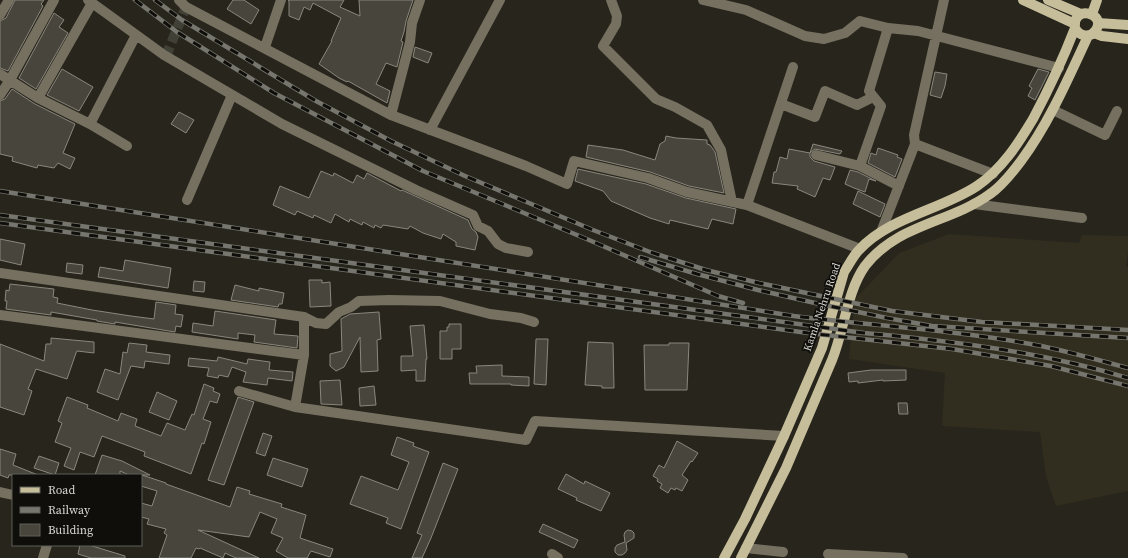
<svg xmlns="http://www.w3.org/2000/svg" width="1128" height="558" viewBox="0 0 1128 558" font-family="'Source Serif 4',serif">
<style>
.built{fill:#322e1f}
.building{fill:#47453c;stroke:#8a877d}
.lines{fill:none;stroke-linecap:round;stroke-linejoin:round}
.minor-tunnel{stroke:#414037;stroke-width:10;stroke-dasharray:10 5;stroke-linecap:butt}
.minor{stroke:#757060;stroke-width:10}
.major{stroke:#c6bd9a;stroke-width:10}
.rail-casing{stroke:#77766e;stroke-width:4.5}
.rail{stroke:#0f0e0a;stroke-width:3;stroke-dasharray:9;stroke-linecap:butt}
.labels{text-anchor:middle;dominant-baseline:central;stroke-width:3.5;stroke-linejoin:round;paint-order:stroke}
.street-label{font-size:11px;fill:#d7d6d0;stroke:#0f0e0a}
</style>
<rect width="100%" height="100%" fill="#27251c"/>
<path class="built" d="M949,234l130,9 3,-8 46,1v16l-2,14 2,1v224l-72,15 -10,-30 -6,-44 -98,-6 3,-53 -96,-14 6,-60 44,-46z"/>
<path class="building" d="M15,0h29l-3,4 2,2 -35,65 -8,-3v-47l6,-3z
M233,0h11l15,10 -8,14 -24,-15z
M288,0h56l-4,7 20,9 -1,-16h54l-7,21 -2,11 -3,9 2,1 -6,25 -11,-4 -10,21 14,7 -3,12 -39,-22 -1,1 -8,-4 -20,-14 13,-23h-1l10,-23 -28,-15 -3,7 -6,-3 -5,13 -10,-4v-15z
M54,13l10,7 -5,7 9,6 -32,56 -17,-11z
M415,47l17,6 -4,10 -15,-6z
M62,69l31,18 -14,24 -32,-16z
M1038,69l11,3 -14,28 -7,-4 4,-8 -3,-2z
M935,72l12,2 -2,12 -4,12 -11,-3z
M12,89l23,15 40,20 -12,29 12,5 -5,11 -12,-6 -4,5 -16,-3 -1,3 -25,-7 1,-4 -13,-3v-53l5,-2z
M179,112l15,8 -8,13 -15,-9z
M666,136l10,2 31,2v4l3,1 5,7 9,41 -35,-7 -39,-14 -64,-15 2,-12 35,5 32,10 5,-16 5,-3z
M813,144l29,7 -2,3 -25,-5 -5,4z
M878,148l20,7 -1,2 5,2 -7,18 -27,-14 3,-10 5,2z
M789,149l21,4v4l4,4 21,6 -5,13 -7,-2 -8,19 -18,-8 1,-3 -26,-3 2,-11h2l4,-15 7,2z
M578,169l68,15 40,14 50,11 -3,15 -21,-5 -4,10 -38,-9 -1,4 -19,-6 -39,-17 -8,-10 -28,-10z
M850,170l8,2 18,9 -7,-2 -4,13 -11,-4 -9,-4z
M321,171l12,5 1,-3 19,10 4,-8 7,4 3,-6 34,18 1,-1 66,30 4,9 4,3 2,5 -3,13 -19,-4v-4l-13,-8 -2,5 -18,-6 -13,-7 -2,3 -25,-4 -2,3 -6,-3 -1,3 -11,-6 -1,3 -12,-6 -1,3 -14,-8 -4,9 -17,-8 -1,3 -16,-7 -2,4 -22,-10 7,-19 29,12z
M858,191l27,13 -5,13 -27,-13z
M0,239l25,5 -4,21 -21,-5z
M125,260l46,8 -3,20 -70,-11 2,-10 23,4z
M67,263l16,2 -1,9 -16,-2z
M309,280h13v3l8,-1 1,24 -21,1z
M194,281l11,1 -1,10 -11,-1z
M10,284l44,5 -1,8 5,1 -1,5 35,7 39,6 23,3 2,-17 20,3 -1,9 8,1 -2,12 -5,-1 -1,6 -60,-10v2l-18,-3v-1l-46,-8v3l-45,-6 1,-8h-2l1,-11 3,1z
M235,285l24,6v-3l25,5 -2,11h-3l-1,3 -47,-7z
M215,311l61,9 -2,14 24,2 -1,12 -43,-6 1,-7 -17,-2v6l-46,-7 1,-9 20,3z
M379,312l2,27 -4,1 1,31 -17,1 -1,-35 -16,30 -8,4 -6,-5v-12l12,-3 -1,-32 9,-5z
M449,324h12v25h-9v10h-12v-28h7v-4h2z
M424,325l3,34h-1l-1,22h-9v-11l-15,1v-15h12l-3,-30z
M51,338l43,4v11l-17,-2 -1,2 -9,26 -31,-10 -8,20 4,2 -8,24 -24,-8v-63l44,17 2,-17h5z
M536,339h12l-2,46 -12,-1z
M588,342l25,1 1,45h-12v-2l-17,-1z
M129,343l18,2 -1,7 24,3 -1,9 -24,-3 -1,7 -13,-2 -13,34 -21,-8 8,-23 15,5 3,-22 4,1z
M669,343h20l-2,47h-42l-1,-45h25z
M218,357l29,7 1,-5 22,3 -1,8 24,2 -1,9 -24,-3 -1,7 -24,-3 3,-10 -14,-5 -4,10 -9,-2 -1,3 -11,-2 2,-8 -21,-2 1,-8 28,3z
M502,365v11l27,1v9l-18,-1v-1h-41l-1,-11h8l-1,-7z
M906,370v10l-23,1v-1l-25,3v-2l-9,1 -1,-9 23,-3z
M340,380l2,25 -21,-1 -1,-23z
M204,384l10,4 -1,3 7,3 -3,9 -7,-2 -7,18 8,3 -7,22 -2,-1 -11,31 -47,-18 1,-4 -43,-16 -8,21 -14,-5 -6,18 -10,-4 7,-18 -16,-6 7,-19 -4,-2 9,-24 21,8 -1,3 31,13 3,-8 16,6 -2,7 26,10 6,-13 18,7 7,-16 2,1z
M374,386l2,19 -16,1 -1,-18z
M157,392l20,9 -8,19 -20,-8z
M238,397l16,5 -30,83 -16,-5z
M898,403h9l1,11h-9z
M263,433l9,3 -7,20 -9,-3z
M397,437l17,6 -1,3 16,6 -28,77 -15,-6 2,-5 -38,-14 11,-28 37,14 11,-28 -18,-7z
M677,441l21,12 -6,9 -1,-1 -9,14 6,5 -6,11 -6,-3 -1,2 -4,-2 -3,5 -8,-5 2,-4 -5,-3 1,-2 -5,-3 6,-11 5,3z
M0,449l16,5 -3,11 25,10h-29l-1,3 -8,-3z
M102,455l20,6 28,14h-8l24,8v1l64,23 7,-20 13,4 -1,3 33,10 -1,3 25,8 -6,23 33,11 -3,8 -19,-6 -4,7h-19l-12,-7 7,-13 -12,-5 6,-14 -17,-7 -11,25 -51,-7 61,28h-23l-11,-5 -2,5 -23,-10 -1,1 -3,-1 -5,10h-32l8,-23 -3,-2 2,-4 -19,-5 2,-5 -8,-2v-14l11,3 5,-15 -16,-5v-11h-12l-9,-4v4h-25z
M39,456l20,7 -4,12 -21,-7z
M273,458l35,11 -6,18 -35,-12z
M443,463l15,6 -27,69 -9,20h-10l10,-23 -5,-2z
M566,474l18,10 1,-3 25,12 -9,18 -25,-11 1,-2 -19,-9z
M543,524l35,16 -4,8 -35,-16z
M628,530l4,1 2,2v5l-8,5 1,7 -2,3 -3,2h-4l-3,-3v-4l2,-3 8,-3 -1,-7 1,-3z
M80,545h9l36,11v2h-34l-13,-4z"/>
<g class="lines">
<path class="minor-tunnel" d="M166,56l20,-49"/>
<path class="minor" d="M88,0l76,55 118,69 134,66 57,25 5,11 10,5 10,13 8,4 22,4
M179,0l7,7 205,108 135,51 41,18 7,-23 74,17 39,14 60,13 113,44
M611,0l6,16 -1,8 -13,22 53,53 19,8 32,18 14,25 11,52
M703,0l43,10 59,26 19,3 21,-6 15,-12 28,7 30,3 141,37
M0,15l9,-15
M265,47l16,-47
M0,74l38,24 52,26 37,22
M0,95l10,-15 44,-80
M38,98l54,-95
M781,104l34,13 10,-26 32,14 16,-8
M1053,110l52,25 12,-24
M391,115l19,-73 2,-19 8,-23
M90,124l46,-89
M430,130l70,-130
M915,144l78,30
M816,155l44,11 21,-60 -12,-15 19,-63
M860,166l39,20
M187,200l45,-105
M974,204l108,14
M747,205l46,-138
M881,232l34,-88 -1,-9 30,-135
M0,273l304,44v38l-9,52
M0,315l304,40
M304,317l12,6 10,1 13,-12 12,-5 8,-6 30,-1 51,1 50,13 31,4 13,4
M239,391l56,16 231,33 9,-19 249,15
M0,492l13,3
M746,548l37,4
M552,554l6,4
M828,554l75,4
M43,558l4,-13"/>
<path class="major" d="M1023,0l52,24
M1048,0l33,14
M1092,14l5,-14
M1098,23l30,2
M1094,33l8,3 26,3
M724,558l21,-39 39,-83 38,-88 22,-76c5,-7 9,-16 15,-22 30,-33 82,-40 118,-64 25,-17 41,-42 56,-67 16,-30 30,-60 42,-91 -3,-24 32,-15 21,2 -6,9 -17,6 -21,-2
M741,558l45,-90 46,-108c12,-29 15,-69 33,-94 32,-42 85,-43 125,-72 12,-8 22,-21 31,-33 28,-38 47,-82 67,-125"/>
<defs>
<path id="rail" d="M135,0l42,32 97,61 149,78 166,69 129,56 25,7
M155,0l27,20 134,81 75,40 74,35 128,54 57,22 56,18 53,13 133,28 90,11 146,8
M0,191l794,125c81,10 162,14 242,29 31,6 62,15 92,23
M0,215l864,118c89,8 178,19 264,45
M0,223l808,110 144,16 99,17 77,20
M640,257l57,17 61,16 57,13 72,15 45,8 196,12"/>
</defs>
<use href="#rail" class="rail-casing"/>
<use href="#rail" class="rail"/>
</g>
<g class="labels">
<g class="street-label">
<text transform="translate(822 307) rotate(-71)">Kamla Nehru Road</text>
</g>
</g>
<rect x="12" y="474" width="130" height="72" fill="#0f0e0a" stroke="#5f5e59"/>
<rect x="20" y="487" width="20" height="6" fill="#c6bd9a" stroke="#5f5e59"/>
<text x="48" y="494" font-size="12" fill="#d7d6d0">Road</text>
<rect x="20" y="507" width="20" height="6" fill="#77766e" stroke="#5f5e59"/>
<text x="48" y="514" font-size="12" fill="#d7d6d0">Railway</text>
<rect x="20" y="524" width="20" height="12" fill="#47453c" stroke="#5f5e59"/>
<text x="48" y="534" font-size="12" fill="#d7d6d0">Building</text>
</svg>
